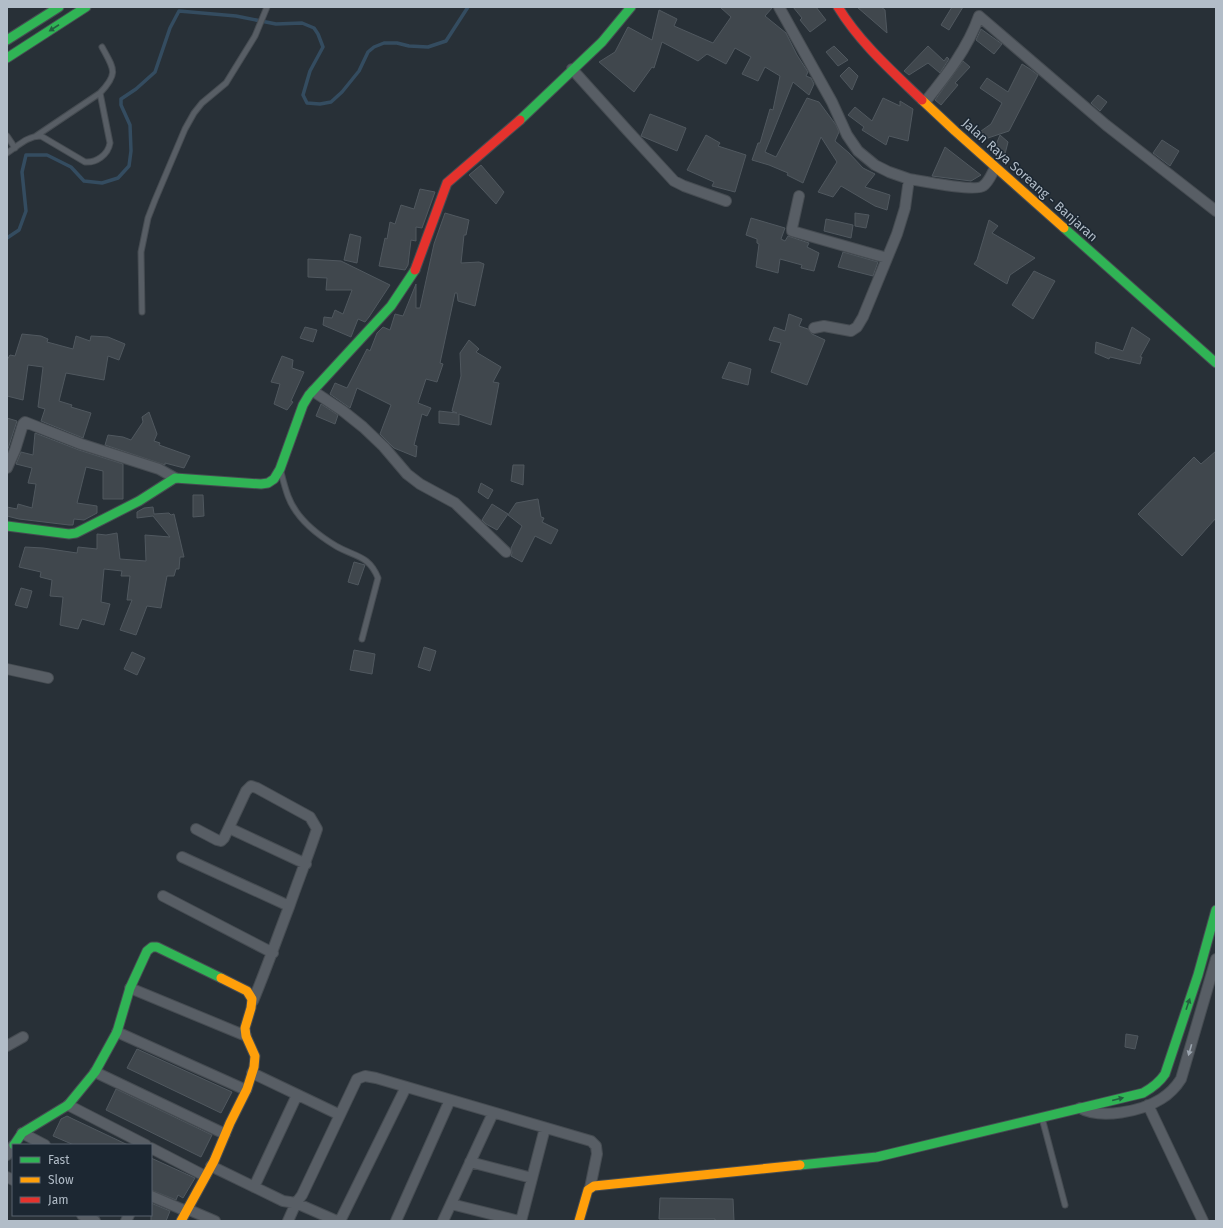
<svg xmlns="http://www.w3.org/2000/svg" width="1223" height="1228" viewBox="0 0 1223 1228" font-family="'Fira Sans',sans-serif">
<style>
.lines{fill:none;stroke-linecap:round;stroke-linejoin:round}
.stream{stroke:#344c60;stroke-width:3.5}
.building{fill:#40474d;stroke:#50585f}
.lane-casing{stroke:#464c52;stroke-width:7}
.street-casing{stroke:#464c52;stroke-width:12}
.fast-casing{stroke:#464c52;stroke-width:11}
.slow-casing{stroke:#464c52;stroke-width:11}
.jam-casing{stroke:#464c52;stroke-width:11}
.lane{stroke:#585e65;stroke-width:5}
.street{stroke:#585e65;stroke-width:10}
.fast{stroke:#30b455;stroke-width:9}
.slow{stroke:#ff9f0a;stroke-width:9}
.jam{stroke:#e5322d;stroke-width:9}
.oneway{fill:#245f40}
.oneway2{fill:#9ca5af}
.labels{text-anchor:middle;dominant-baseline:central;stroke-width:3;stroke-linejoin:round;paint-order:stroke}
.street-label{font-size:13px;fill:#b2bdc8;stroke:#1c2732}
</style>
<rect width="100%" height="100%" fill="#283037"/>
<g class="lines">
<path class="stream" d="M7,238l12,-8 7,-19 -4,-39 4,-17h21l24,12 13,14 18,2 16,-5 11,-12 2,-15 -1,-26 -9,-20v-6l15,-10 19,-17 15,-44 9,-17 57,5 40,8 26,-1 12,5 4,6 5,13 -13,24 -7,24 4,8 13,1 11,-2 11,-10 17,-21 9,-19 6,-5 10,-4h13l12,3 19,1 18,-6 22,-34"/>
</g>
<path class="building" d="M720,7h53l-8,9 21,17 11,22 11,17 -2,4 5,2 3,6 -5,11 -16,-13 -28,70 11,5 31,-59 12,4 17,23 3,7 -4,9 14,12 14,15 12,6 -10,13 25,8 -3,15 -12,-4 -34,-20 -8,11 -15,-5 19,-30 -16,-25 -18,46 -16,-8 1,-2 -19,-8 -17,-5 6,-17h2l10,-34 3,1 7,-34 -15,-9 -7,14 -16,-7 9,-17 -16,-9 -9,16 -19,-10 -9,7 -36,-19 -8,26 -2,-1 -18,25 -35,-30 16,-10 13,-25 24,13 7,-30 18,9 -3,7 39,17 18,-26z
M793,7h23l10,13 -16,12 -10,-12 2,-2z
M857,7h24l4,3 2,23z
M952,7h11l-14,23 -8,-5z
M981,29l21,15 -8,10 -18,-14z
M834,46l14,14 -10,6 -12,-14z
M928,46l16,15 3,-4 2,2 -9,14 -12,-10 -19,12 -5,-4z
M963,61l7,6 -15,16 3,2 -17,20 -6,-5z
M1022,64l8,5 8,6 -29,56 -30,10 -5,-5 17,-12 11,-21 -22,-15 7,-10 21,14z
M849,67l9,9 -6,14 -12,-14z
M1098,95l9,7 -7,9 -9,-8z
M883,98l17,8v-5l13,8 -5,32 -19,-5 -3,9 -24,-15 2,-3 -16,-12 7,-8 17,14z
M650,114l36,14 -9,23 -36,-15z
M706,135l14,8 -2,3 28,9 -11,37 -23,-6 2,-4 -27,-12z
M1000,135l8,7 -3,12 -10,-7z
M1162,140l17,11 -9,15 -17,-13z
M945,147l36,28 -10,6 -39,-5z
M481,165l23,27 -8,12 -27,-29z
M420,189l15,3 -13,36 -6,-1v14l-5,-1 -3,25 -3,5 -26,-4 6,-28 2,1 3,-17 5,2 6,-19 13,4z
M445,213l24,7 -3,15h-2l-3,28 18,-1 5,2 -9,42 -17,-5 -1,-8h-2l-15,70 3,1 -6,18 -11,-3 -8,24 13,5 -4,8 -5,-2 -8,31 3,1 -1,11 -22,-9 -14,-14 11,-29 -34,-17 -7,20 -20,-14 5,-11 12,5 20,-39 3,2 7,-18 6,-6 7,3 5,-16 8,2 13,-32v24h4l14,-64z
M855,213l14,2 -3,13 -11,-2z
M751,218l34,10 -4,11 4,2 3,-5 21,7 -2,4 12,6 -5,18 -13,-3 1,-3 -22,-6 -2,14 -22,-6 3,-23 -2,-1v-4l-11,-4z
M826,219l27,6 -2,13 -27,-7z
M989,220l9,6 -6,7 43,25 -25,17 -3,9 -33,-20 3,-4z
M350,234l11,3 -4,26 -13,-3z
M843,252l35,10 -5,14 -35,-9z
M308,259l33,2 49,24 -21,32 -4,5 -7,-3 -7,18 -28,-12 1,-8 8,1 3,-8 8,4 9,-24h-26l1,-12 -19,-1z
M1034,271l21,10 -22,38 -21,-14z
M789,314l13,5 -3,7 9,3 4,5 13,6 -18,45 -36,-13 10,-29 -12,-3 5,-13 11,4z
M305,327l12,3 -4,12 -13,-4z
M1132,327l18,12 -10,18h2l-2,7 -30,-7 -1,2 -14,-6 1,-11 27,9z
M22,334l19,2 7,3 -1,3 26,7 3,-13 14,5 1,-5 17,1 17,7 -6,16 -11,-4 -4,24 -38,-7 -7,28 13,4 -1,2 20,6 -8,25 -42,-17 4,-12 -7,-2 5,-40 -15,-2 -5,35 -16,-4v-36l3,-5 5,1z
M469,340l10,9 -3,3 25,15 -8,15 6,1 -8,42 -32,-11v11l-20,-2v-12l18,2 -5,-2 9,-35 -1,-23z
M282,356l11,4 -1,8 12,4 -13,29 2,1 -6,8 -13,-6 6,-20 -9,-2z
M729,362l22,7 -3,16 -26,-7z
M321,404l17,11 -3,9 -19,-8z
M149,412l8,22 -3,7 6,2 -1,2 31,11 -6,12 -19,-5v2l-60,-20 3,-10 15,2 8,3 12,-18 -1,-5z
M7,418l10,3 -10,31z
M35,433l44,17 44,14v35h-20v-28l-17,-4 -9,36 20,3v7l-13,7 -10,-1 -1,6h-4l-50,-6 -12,-3v-9l10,2 1,-5 14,4 4,-24 -8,-1 4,-15 -16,-4 5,-12 12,3z
M1216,451v67l-34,38 -44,-42 56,-57 7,7z
M513,465h11l-1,20 -12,-4z
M481,483l12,7 -5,9 -10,-7z
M193,495h10l1,21 -11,1z
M538,499l3,18 3,1 -2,4 16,8 -7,14 -16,-8 -13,26 -11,-6 1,-3 -1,-5 11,-22 -14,-11 8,-12z
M492,504l16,10 -11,16 -11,-6 -4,-4z
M153,507l1,7 15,-1 2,2 3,-1 10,43h-4l-1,12h-3l-2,7h-7l-6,32 -14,-2 -11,29 -16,-5 12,-30h-5l3,-24h-9l1,-5 -18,-2 -3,33 9,2 -6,21 -22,-6 -4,10 -18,-4 3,-28 -13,-1 2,-16 -12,-3 1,-5 -22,-5 6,-20 18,1 34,5 1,-6 19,2v-15l9,1 11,-2 3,26 26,2 -1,-26 25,2 -17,-21 -16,2v-6l7,-4z
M354,562l11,3 -7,20 -10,-3z
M21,588l11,3 -5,17 -12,-3z
M424,647l12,4 -6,20 -12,-4z
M354,650l21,4 -3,20 -22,-4z
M132,652l13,6 -8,17 -13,-6z
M1126,1034l12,2 -3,13 -10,-2z
M137,1049l95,43 -11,21 -94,-45z
M116,1089l96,46 -11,22 -95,-47z
M67,1116l6,3 55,26h-54l-21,-9 8,-17z
M151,1158l44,20 -12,20 -5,-3 -2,5 -25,-10z
M660,1198l73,1 1,22h-19v-2h-56z
M151,1203l19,8 -4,10h-15z"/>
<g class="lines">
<defs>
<path id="lane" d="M7,136l8,12
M36,136l64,-43
M7,153c11,-7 20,-17 34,-17l44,26c11,1 23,-7 25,-19l-10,-50c19,-20 14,-24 2,-46
M142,312l-1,-60 7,-34 7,-18 30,-71 9,-16 8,-10 24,-20 29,-47 12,-29
M281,472c2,8 4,16 7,24 8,22 28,38 48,50 19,11 33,9 42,32l-16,61
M1042,1118l23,87"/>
<path id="street" d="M779,7l53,95 15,33 11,16 17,14 14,7 20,7 -4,29 -8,26 -34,83 -6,10 -6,4 -27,-5 -10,2
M572,69l55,61 47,51 10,5 42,15
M925,102c21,-26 43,-54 54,-86l127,109 110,86
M909,179c12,2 67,13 74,7 6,-4 9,-13 12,-18
M799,196l-7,32v3l95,27
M313,391l30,20 20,16 21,20 23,27 13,10 35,19 51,49
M7,468l8,-18 8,-26 2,-2 56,22 78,25 16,9
M7,669l41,9
M229,828l77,36
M196,829l21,11 4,1 3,-3 22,-47 5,-5 6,2 53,29 7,12c-9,27 -19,52 -28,78 -12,31 -23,63 -36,94
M182,857l107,49
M163,896l110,57
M130,988l116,48
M117,1032l129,58
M7,1046l16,-9
M95,1072l130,62
M252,1073l88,42
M68,1105l78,40
M1148,1105l55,116
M1080,1108c21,12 62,3 81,-9 8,-5 15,-12 20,-20l35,-120
M22,1133l23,12
M151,1148l54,28
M7,1155l6,-9
M470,1162l62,16
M211,1166l72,35 13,2 6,-8 55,-116 8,-3 11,2 215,63 5,5 1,8 -7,34
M7,1177l6,3
M254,1187l43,-92
M151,1196l35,15
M451,1204l68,17
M187,1209l28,12
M82,1215l13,6
M126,1221l3,-6
M288,1221l8,-18 41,18
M340,1221l66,-134
M396,1221l54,-121
M443,1221l50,-108
M521,1221l24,-93"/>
<path id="fast" d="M7,40l52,-33
M7,58l79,-51
M520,120l82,-78 29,-35
M1064,228l152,135
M7,526l62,8 7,-1 63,-32 36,-23 86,6 7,-1 6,-4 6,-10 23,-64 6,-10 82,-89 24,-36
M14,1145l8,-12 46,-28 27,-33 22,-40 13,-44 17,-37 5,-4h5l64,31
M800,1165l77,-8 266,-64c9,-5 16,-10 22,-19l33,-99 18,-65"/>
<path id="slow" d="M922,100l33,31 109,97
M181,1221l33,-60 16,-38 17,-34 7,-22 1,-11 -9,-20 -1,-8 6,-20 1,-9 -5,-8 -26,-13
M579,1221l9,-31 6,-4 206,-21"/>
<path id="jam" d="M838,7c22,36 54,64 84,93
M415,270l32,-87 73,-63"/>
</defs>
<use href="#lane" class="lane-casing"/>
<use href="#street" class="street-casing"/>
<use href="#fast" class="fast-casing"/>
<use href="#slow" class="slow-casing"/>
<use href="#jam" class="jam-casing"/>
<use href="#lane" class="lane"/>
<use href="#street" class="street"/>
<use href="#fast" class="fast"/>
<use href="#slow" class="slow"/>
<use href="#jam" class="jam"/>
</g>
<defs><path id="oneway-solid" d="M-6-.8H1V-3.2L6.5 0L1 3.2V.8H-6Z"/></defs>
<g class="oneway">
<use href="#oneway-solid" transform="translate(54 28) rotate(147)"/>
<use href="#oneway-solid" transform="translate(1188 1004) rotate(-71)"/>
<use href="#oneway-solid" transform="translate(1118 1099) rotate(-14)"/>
</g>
<use class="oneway2" href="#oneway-solid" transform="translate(1190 1050) rotate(106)"/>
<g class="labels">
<g class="street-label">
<text transform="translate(1030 180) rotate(42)">Jalan Raya Soreang - Banjaran</text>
</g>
</g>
<rect width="1223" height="1228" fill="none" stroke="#b2bdc8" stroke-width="16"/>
<rect x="12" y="1144" width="140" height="72" fill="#1c2732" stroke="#58636e"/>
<rect x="20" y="1157" width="20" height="6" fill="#30b455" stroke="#58636e"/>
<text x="48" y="1164" font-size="12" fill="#b2bdc8">Fast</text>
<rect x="20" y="1177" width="20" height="6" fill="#ff9f0a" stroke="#58636e"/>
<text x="48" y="1184" font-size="12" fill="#b2bdc8">Slow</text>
<rect x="20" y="1197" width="20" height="6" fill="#e5322d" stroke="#58636e"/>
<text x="48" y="1204" font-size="12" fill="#b2bdc8">Jam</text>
</svg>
